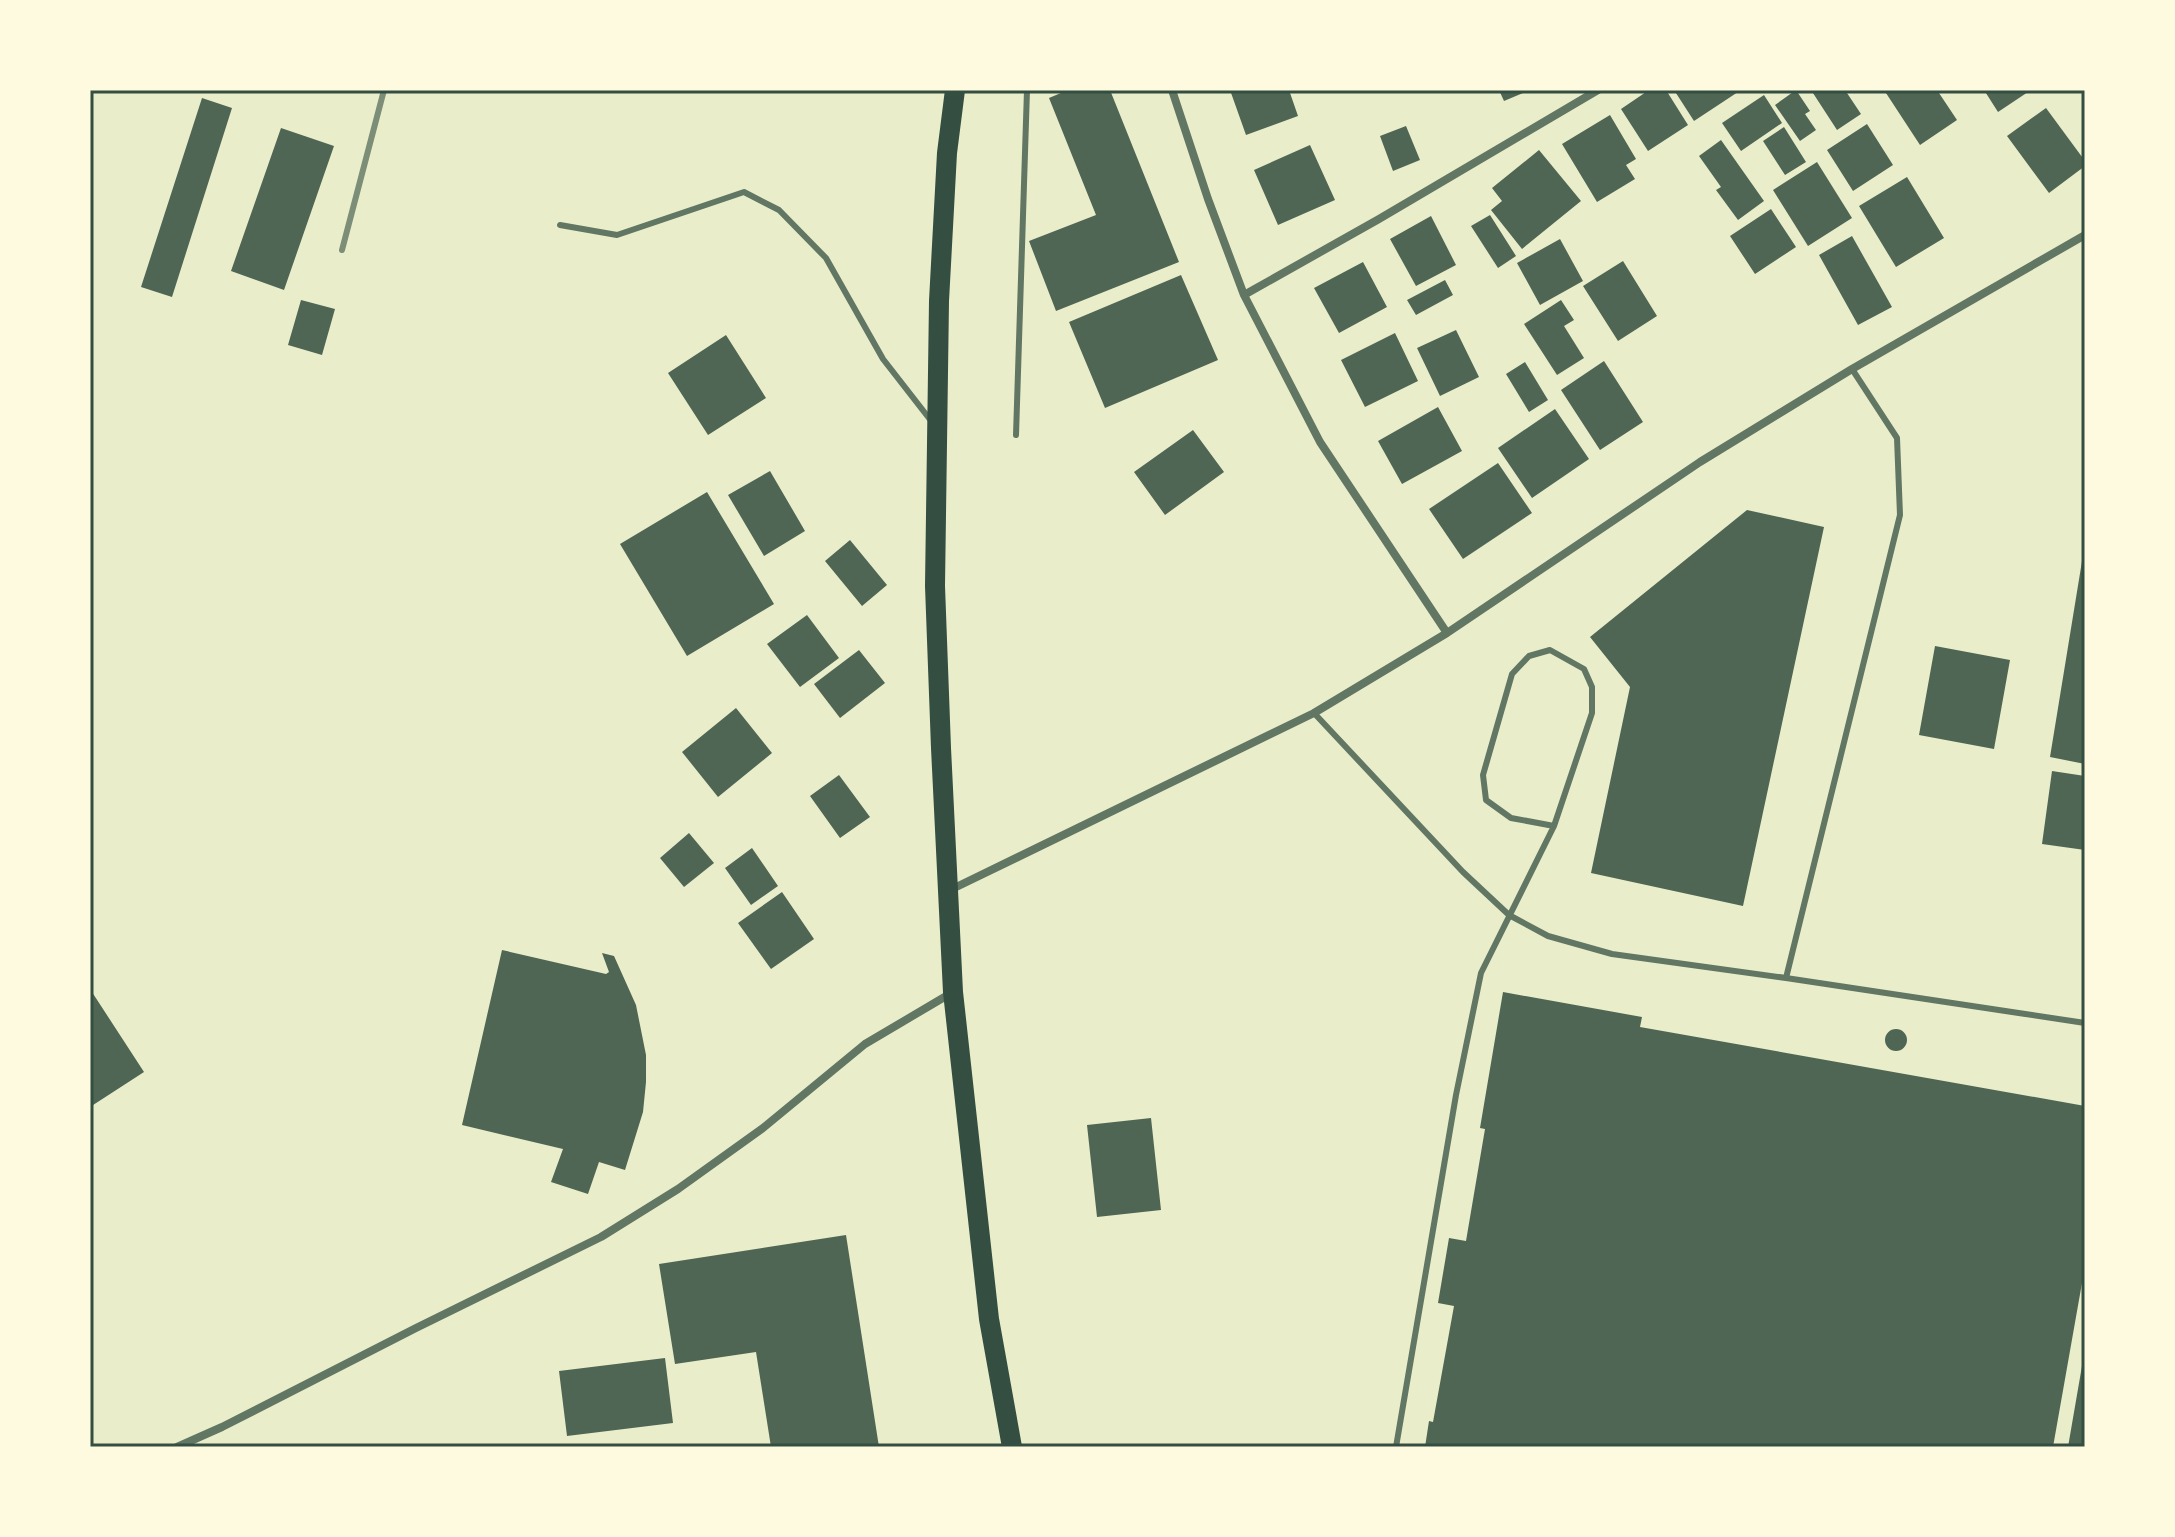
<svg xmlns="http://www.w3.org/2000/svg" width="2175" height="1537" viewBox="0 0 2175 1537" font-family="'Source Serif 4',serif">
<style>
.building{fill:#4f6655}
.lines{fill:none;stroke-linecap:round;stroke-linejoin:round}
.service{stroke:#617663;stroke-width:6}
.minor{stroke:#617663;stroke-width:8}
.primary{stroke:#344e41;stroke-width:20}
.rail{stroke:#7c8e77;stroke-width:6}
.neatline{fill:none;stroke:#344e41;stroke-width:3}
</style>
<rect width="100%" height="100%" fill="#e9edc9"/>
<path class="building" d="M1068,90h42l69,172 -123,49 -27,-70 67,-26 -47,-117z
M1230,90h59l9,26 -52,19z
M1499,90h31l-26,11z
M1649,90h17l22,35 -40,26 -27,-42z
M1674,90h67l-47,31z
M1796,90l14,21 -5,3 11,16 -16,11 -25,-36z
M1811,90h34l16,24 -24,16z
M1884,90h53l20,30 -37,25z
M1984,90h47l-33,22z
M1764,95l18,28 -41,28 -19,-28z
M202,98l30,10 -60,189 -31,-10z
M2046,108l39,53v5l-36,27 -42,-57z
M1610,115l26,44 -10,6 9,14 -38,23 -35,-58z
M1867,124l26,41 -40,26 -26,-41z
M1406,126l14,34 -27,11 -13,-35z
M1784,127l22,35 -21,13 -22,-34z
M281,128l53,18 -50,144 -53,-19z
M1721,140l43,61 -26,19 -22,-30 5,-3 -22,-31z
M1310,145l25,55 -57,25 -24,-55z
M1539,150l42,51 -59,48 -31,-39 11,-9 -10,-13z
M1817,162l35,56 -44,28 -35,-56z
M1907,177l37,61 -48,29 -37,-61z
M1771,209l25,38 -41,27 -25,-38z
M1490,215l26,41 -18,12 -27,-42z
M1431,216l25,49 -40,21 -26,-47z
M1852,236l40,71 -34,18 -39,-70z
M1560,239l23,42 -43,24 -23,-42z
M1623,261l34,55 -39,25 -35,-55z
M1363,262l24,45 -48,26 -25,-45z
M1181,275l37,85 -113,48 -36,-86z
M1445,280l8,15 -37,20 -9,-15z
M301,300l34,9 -13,46 -34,-10z
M1561,300l13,20 -10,6 20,32 -27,17 -33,-51z
M1456,330l23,47 -39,19 -23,-48z
M1395,333l23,48 -53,26 -24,-47z
M726,335l40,63 -58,37 -40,-62z
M1604,361l39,61 -43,28 -39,-60z
M1525,362l23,38 -19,12 -23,-38z
M1438,407l24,44 -60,33 -24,-43z
M1555,409l34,50 -57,39 -34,-50z
M1193,430l31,42 -59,43 -31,-43z
M1498,463l34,50 -69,46 -34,-50z
M770,471l35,60 -41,25 -36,-61z
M707,492l67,112 -87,52 -67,-112z
M1747,510l77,17 -81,379 -152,-33 39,-186 -40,-50z
M850,540l37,45 -25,21 -37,-45z
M2083,555h2v209l-35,-7z
M807,615l32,43 -39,29 -33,-43z
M1935,646l75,14 -16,89 -75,-14z
M859,650l26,33 -45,35 -26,-34z
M736,708l36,45 -54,44 -36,-45z
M2052,771l33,5v74l-43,-6z
M839,775l31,42 -30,21 -30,-42z
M689,833l25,30 -30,24 -24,-29z
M752,848l26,38 -27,19 -26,-37z
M782,892l32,47 -43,30 -33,-46z
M502,950l104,24 3,-2 -7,-19 12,3 22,49 10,50v27l-3,30 -18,58 -26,-8 -11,32 -37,-12 12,-33 -101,-24z
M90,989l54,83 -54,35z
M1503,992l139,25 -2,10 445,79v160l-32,181h-628l4,-26 4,1 21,-116 -16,-3 11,-65 17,3 19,-112 -5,-1z
M1885 1040a11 11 0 1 1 22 0a11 11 0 1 1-22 0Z
M1151,1118l10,92 -64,7 -10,-92z
M846,1235l33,212h-108l-15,-95 -81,12 -16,-100z
M665,1358l8,65 -106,13 -8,-65z
M2083,1360h2v87h-17z"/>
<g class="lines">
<path class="service" d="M560,225l57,10 127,-43 35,18 47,48 57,101 49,63
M1016,435l11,-345
M1314,713l149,159 46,43 39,21 64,18 174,24 299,45
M1786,978l114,-463 -3,-77 -45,-69
M1396,1447l60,-352 25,-122 73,-147 38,-113v-26l-8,-18 -34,-19 -21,6 -17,18 -29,101 3,25 25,18 43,8"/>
<path class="minor" d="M1172,90l36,109 36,96 76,147 127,191
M1244,295l135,-76 219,-129
M948,891l366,-178 133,-80 253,-171 152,-93 233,-134
M177,1447l45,-20 194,-99 185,-91 77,-48 85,-61 102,-84 88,-52"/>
<path class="primary" d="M955,90l-8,63 -8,148 -4,285 6,162 12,244 36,327 23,128"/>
<path class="rail" d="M342,250l42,-160"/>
</g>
<rect width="2175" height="1537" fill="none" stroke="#fefae0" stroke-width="184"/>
<rect x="92" y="92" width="1991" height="1353" class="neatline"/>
</svg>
